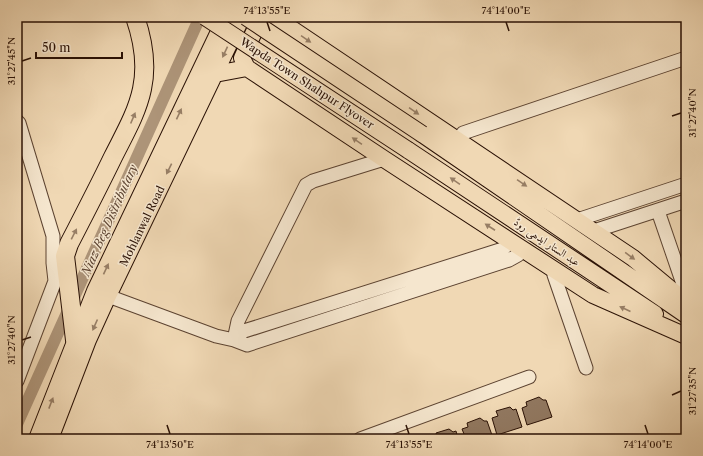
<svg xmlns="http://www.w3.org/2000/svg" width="703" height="456" viewBox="0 0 703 456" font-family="'Libre Caslon Text',Amiri,serif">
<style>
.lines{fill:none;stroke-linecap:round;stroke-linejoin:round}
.canal{stroke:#ad9478;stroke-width:12}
.building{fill:#917860;stroke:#2a1105}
.minor-casing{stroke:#5c4331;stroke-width:15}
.major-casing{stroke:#2a1105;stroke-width:18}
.highway-casing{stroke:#2a1105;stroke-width:20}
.minor{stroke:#f5e6ce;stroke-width:13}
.major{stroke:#f0d8b4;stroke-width:16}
.highway{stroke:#f0d8b4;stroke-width:18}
.major-bridge-casing{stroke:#2a1105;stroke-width:18;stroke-linecap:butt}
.major-bridge{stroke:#f0d8b4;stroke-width:16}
.oneway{fill:#977e65}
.ticks{fill:none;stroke:#2a1105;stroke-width:1.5}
.labels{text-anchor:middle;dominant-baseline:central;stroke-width:3;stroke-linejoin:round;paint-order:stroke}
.street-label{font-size:11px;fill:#2a1105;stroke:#f5e6ce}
.water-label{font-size:12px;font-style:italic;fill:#5e4533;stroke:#f5e6ce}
.neatline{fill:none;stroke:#2a1105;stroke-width:1.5}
.ticks-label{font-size:10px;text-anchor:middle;fill:#2a1105}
</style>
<rect width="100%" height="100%" fill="#f0d8b4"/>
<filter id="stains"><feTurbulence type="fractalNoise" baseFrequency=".005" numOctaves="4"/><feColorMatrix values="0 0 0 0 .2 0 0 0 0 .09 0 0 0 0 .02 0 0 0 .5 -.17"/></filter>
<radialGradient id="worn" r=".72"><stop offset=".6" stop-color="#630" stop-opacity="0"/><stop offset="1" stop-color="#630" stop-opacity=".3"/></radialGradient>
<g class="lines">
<path class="canal" d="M17,424l183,-407"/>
</g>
<path class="building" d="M539,397l4,3h3l6,17 -25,8 -5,-17 5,-2 -1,-4z
M510,407l3,3 3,-1 6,18 -25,8 -5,-17 6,-2 -2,-5z
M480,418l4,3h3l6,17 -27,1 -4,-10 6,-2 -1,-4z
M449,429l4,3 3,-1 2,8h-24l3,-1 -1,-5z"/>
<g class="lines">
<defs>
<path id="minor" d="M17,121l2,2 34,113v27l2,18 -38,100
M458,140l5,-7 223,-75
M658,211l25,73
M577,220l109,-36
M594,231l92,-30
M557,271l-3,4 32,93
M108,296l108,40 18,4 13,5 262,-85 9,-5 4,-7
M234,340l10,-9 259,-82 8,-8
M234,340l4,-19 68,-136 7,-4 71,-22
M360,439l169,-62"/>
<path id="major" d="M274,17l359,241 42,35 11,14
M247,68l-5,-10 18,-39 6,-2
M215,74l32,-6 137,91 209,136 93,41
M422,134l264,181
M408,150l247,164
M37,439l58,-148 131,-274
M50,439l38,-99 20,-44 134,-279"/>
<path id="highway" d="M75,340l-10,-84 4,-12c15,-29 30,-58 44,-87 11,-22 24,-44 29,-68 5,-23 1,-49 -7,-72"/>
</defs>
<use href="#minor" class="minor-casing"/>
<use href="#major" class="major-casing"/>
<use href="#highway" class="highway-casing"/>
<use href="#minor" class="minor"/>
<use href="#major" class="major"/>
<use href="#highway" class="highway"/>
<defs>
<path id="major-bridge" d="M205,17l203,133
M246,17l176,117"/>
</defs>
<use href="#major-bridge" class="major-bridge-casing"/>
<use href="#major-bridge" class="major-bridge"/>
</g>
<defs><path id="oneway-solid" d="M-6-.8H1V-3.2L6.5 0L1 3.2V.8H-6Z"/></defs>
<g class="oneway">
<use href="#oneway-solid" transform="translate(306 39) rotate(34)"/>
<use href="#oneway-solid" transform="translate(225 52) rotate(115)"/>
<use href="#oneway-solid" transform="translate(414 111) rotate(34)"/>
<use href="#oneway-solid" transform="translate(179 114) rotate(-65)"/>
<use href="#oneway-solid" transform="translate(133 118) rotate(-67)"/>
<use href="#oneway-solid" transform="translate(357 141) rotate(-146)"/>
<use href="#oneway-solid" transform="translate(169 169) rotate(116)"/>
<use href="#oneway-solid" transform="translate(455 181) rotate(-146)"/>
<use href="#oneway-solid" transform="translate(522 183) rotate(34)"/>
<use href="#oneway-solid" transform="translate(490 227) rotate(-147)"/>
<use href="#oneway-solid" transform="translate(74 234) rotate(-63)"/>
<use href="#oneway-solid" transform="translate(630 256) rotate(36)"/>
<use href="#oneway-solid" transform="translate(106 269) rotate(-65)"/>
<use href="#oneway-solid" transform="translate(625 309) rotate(-156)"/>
<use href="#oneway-solid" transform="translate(95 325) rotate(114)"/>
<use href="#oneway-solid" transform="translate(51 403) rotate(-69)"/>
</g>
<path class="ticks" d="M267,22l3,9M506,22l3,9M22,61l9,-3M672,116l9,-3M22,340l9,-3M672,395l9,-4M167,425l3,9M406,425l3,9M645,425l3,9"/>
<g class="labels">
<g class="street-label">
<text transform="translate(307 83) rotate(33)">Wapda Town Shahpur Flyover</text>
<text transform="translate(142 226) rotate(-64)">Mohlanwal Road</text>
<text transform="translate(547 242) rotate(34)">عبد الستار ایدھی روڈ</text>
</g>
<g class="water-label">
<text transform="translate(109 220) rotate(-66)">Niaz Beg Distributary</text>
</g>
</g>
<rect width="703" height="456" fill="none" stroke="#f0d8b4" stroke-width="44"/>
<path d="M36 52v6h86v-6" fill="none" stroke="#2a1105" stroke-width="2"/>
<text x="42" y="52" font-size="12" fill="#2a1105" stroke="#f5e6ce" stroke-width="3" paint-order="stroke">50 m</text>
<rect x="22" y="22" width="659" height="412" class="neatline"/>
<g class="ticks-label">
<text x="267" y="14">74°13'55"E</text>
<text x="506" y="14">74°14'00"E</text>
<text transform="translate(11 61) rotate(-90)" y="4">31°27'45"N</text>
<text transform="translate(692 113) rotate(-90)" y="4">31°27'40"N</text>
<text transform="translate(11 340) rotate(-90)" y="4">31°27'40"N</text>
<text transform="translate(692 391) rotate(-90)" y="4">31°27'35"N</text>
<text x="170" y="448">74°13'50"E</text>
<text x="409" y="448">74°13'55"E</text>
<text x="648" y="448">74°14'00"E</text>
</g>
<rect width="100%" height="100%" filter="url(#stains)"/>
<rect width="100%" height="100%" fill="url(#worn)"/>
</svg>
